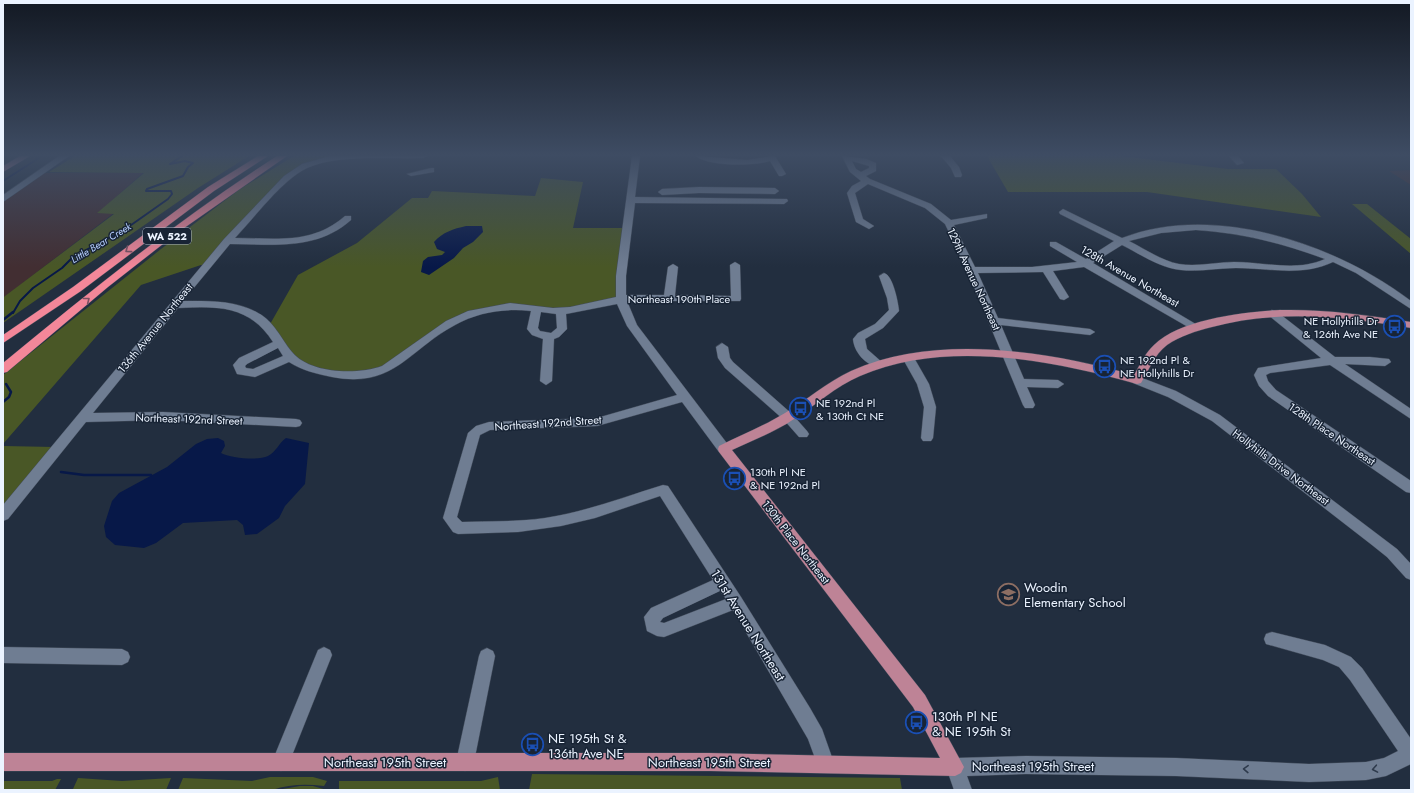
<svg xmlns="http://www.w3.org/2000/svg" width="1414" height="793" viewBox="0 0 1414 793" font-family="Jost,sans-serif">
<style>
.commercial{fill:#422e32}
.green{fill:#495726}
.water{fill:#071848}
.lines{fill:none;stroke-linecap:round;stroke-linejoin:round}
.stream-far1{stroke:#071848;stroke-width:2}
.stream{stroke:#071848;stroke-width:2.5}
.minor-casing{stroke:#414b5a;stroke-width:1}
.major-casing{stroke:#414b5a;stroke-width:1}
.highway-casing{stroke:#414b5a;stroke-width:1}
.minor{fill:#6f7d92;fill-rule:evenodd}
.major{fill:#be8396;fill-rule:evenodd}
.highway{fill:#f38799;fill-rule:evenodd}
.oneway{stroke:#7b5162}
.oneway2{stroke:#2e3a4c}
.labels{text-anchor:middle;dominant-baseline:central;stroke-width:3;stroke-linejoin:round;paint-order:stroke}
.shield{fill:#182435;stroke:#acb5c2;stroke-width:1}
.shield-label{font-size:10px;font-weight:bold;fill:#ebf3ff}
.far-water-label{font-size:10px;font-style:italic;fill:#b6ceff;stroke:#182435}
.street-label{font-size:11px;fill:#ebf3ff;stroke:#182435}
.poi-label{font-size:11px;fill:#ebf3ff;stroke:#182435;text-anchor:start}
.near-poi-label{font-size:13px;fill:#ebf3ff;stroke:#182435;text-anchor:start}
.near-street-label{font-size:13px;fill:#ebf3ff;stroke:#182435}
</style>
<rect width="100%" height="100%" fill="#222e3f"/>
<path class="commercial" d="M1411,170v15l-22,-14z
M144,172l-46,41h16l-111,85v-99l37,-26z"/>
<path class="green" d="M75,156h174l-51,32 -195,135v-25l2,-2 109,-82 -17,-1 47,-40 -95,-1z
M294,156h43l-44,16 -87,94 -5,-1 -60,20 -138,159v-69l158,-126 79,-60z
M987,156h134l107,13h48l26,25 19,23 -174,-25h-139z
M541,178l42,4 -10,46h53l-5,70 -50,13 -43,-4 -55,6 -96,59 -36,2 -43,-12 -29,-36 29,-51 59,-32 55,-45h16l4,-7 103,5z
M1352,204h15l44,35v15z
M3,446l52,1 -52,61z
M532,774l368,4 2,12h-373z
M270,777h43l14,4 -3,5c-18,-2 -34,-2 -52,4h-94l5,-12 69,3z
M498,777l2,13h-161v-9h142z
M78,778l44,3 49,-3 -5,12 -93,-1z
M57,779h4l-6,11h-52v-9h49z
M300,786h13l14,4h-50z"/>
<path class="water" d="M466,226h16l1,6 -10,10 -10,6 -9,10 -25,17 -8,-3 2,-11 5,-4 14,-2 3,-3 -8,-3 -3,-7c9,-10 19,-13 32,-16z
M218,438l6,3 1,5 -4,7c10,5 37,8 47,3 8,-4 11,-13 18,-18l23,5 -4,41 -20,22 -6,12 -22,16 -12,1 -2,-10 -6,-5 -54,3 -27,20 -12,5 -29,-3 -9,-8 -2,-11 8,-25 7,-8 48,-26 29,-23 11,-5z"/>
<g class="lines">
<path class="stream-far1" d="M3,181l39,-25
M13,313l7,-12 13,-13 29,-20 11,-11 51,-27 44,-31 4,-5 -1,-3h-25l1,-2 36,-13 5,-9 5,-4 -8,-2 -15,3 12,-8"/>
<path class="stream" d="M3,320l10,-8
M3,402l6,-5 2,-5 -5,-8
M61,472l23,3h67"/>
<defs>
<path id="minor" d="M59,156h10l-66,46v-7z
M330,156h97l-4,2c-33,1 -86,-4 -116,10 -25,12 -52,49 -72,70 41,0 77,7 110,-22h6v4c-35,31 -78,24 -121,24l-47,57c25,0 53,-1 75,12 16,8 23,26 34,39 18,22 65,23 90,14l64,-45 22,-10 42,-8 43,5 17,-1 46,-10v-21l16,-120h8l-5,41 152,2 1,2 -4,3 -149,-1 -9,73v19h38l4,-28 5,-3 5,3 -3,28 56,1 -1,-31 5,-3 5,3 1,34 -1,2h-113l10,24 92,121 1,3 -1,3h-10l-37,-50 -85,24 -107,4 -10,5 -23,82 5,5c27,-1 55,0 83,-4 40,-6 79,-21 118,-33l5,1 73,111 69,111 12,21 12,34 -3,6 -6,3 -6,-3 -11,-30 -75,-129 -69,27 -7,-1 -10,-5 -3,-14 7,-9 62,-28 -53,-84 -65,22 -34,8 -43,6 -60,2 -5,-2 -10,-14 25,-85 8,-7 13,-4 108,-4 80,-23 -50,-69 -10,-22 -51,10 1,15 -8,8 -5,2 -2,42 -6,4 -6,-4 3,-42 -11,-4 -5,-6 4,-18c-26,-3 -53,1 -76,14 -47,25 -61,64 -123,52 -15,-3 -31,-7 -43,-15l-34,15 -18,-3 -4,-9 6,-7 34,-16c-24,-37 -55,-36 -95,-34l-85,105 70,-1 133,7 4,1 2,3 -2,3 -4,1 -133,-7 -77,2 -78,97 -5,2v-16l221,-266 60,-63 18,-12zM541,312l15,2 1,14 -6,5 -11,-2 -2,-3zM278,348l5,8 -30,13 -7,-1 -1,-2 2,-2zM720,591l6,8 -62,24 -4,-1 3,-4z
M696,156l51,4 28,-4 11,18 -4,2h-3l-9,-15c-16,5 -61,6 -74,-5z
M842,156l24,3 10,4v8l-10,5 4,3 61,25 20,16 36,-6v4l-33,7 21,42h57l45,-5 -27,-16v-4h6l30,17 28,-18 -54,-27 -1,-2 4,-3 59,29c92,-36 214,6 289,63v8l-55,-36 -23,-11c-32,15 -64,6 -97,6 -18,0 -37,4 -55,2 -21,-2 -41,-16 -59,-25l-29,18 106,63 1,2 -5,3 -111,-64 -31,4 16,26 -5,3 -4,-1 -17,-27 -65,1 20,45 92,11 5,3 -5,3 -89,-10 23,54 34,1 6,4 -6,4 -31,-1 8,18 -2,3h-8l-2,-3 -56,-135 -22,-46 -20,-16 -57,-24 -13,9 8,26 11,7 -5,3 -13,-7 -9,-29 5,-7 9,-5 -11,-9zM852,161l17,5v2l-8,4 -5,-3zM1196,230c46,3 86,13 129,29 -29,13 -60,3 -91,3 -17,0 -37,5 -55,2 -17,-3 -34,-15 -50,-23l32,-8z
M941,156h9l9,11 3,8 -1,2h-6l-4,-9z
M1229,156h9l6,7 -7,2z
M431,168h3v4l-23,4 -4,-2z
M699,187l76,1 4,3 -4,3 -76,-1 -37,2 -4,-3 4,-3z
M884,273c9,2 14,29 15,38l-16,17 -18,11 2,10 17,15 -6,4c-13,-4 -24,-16 -25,-29l5,-6 17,-9 14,-14 -2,-12 -8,-22z
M1272,310l4,1 59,46h35l19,2 2,3 -6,4 -40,-2 66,45v10l-81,-54 -60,8 -4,2 2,6 8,9 135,91v12l-5,-1 -138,-96 -9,-10 -5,-11 4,-7 63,-10 -53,-43 -1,-2z
M722,343l6,4 2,11 3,4 59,52 15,17 2,3 -2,3h-8l-15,-17 -59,-52 -7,-10 -2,-11z
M909,355l4,1 16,28 7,23 -3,31 -2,3h-8l-2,-3 3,-31 -7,-23 -14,-25z
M1137,376l39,15 44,24 177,134 14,15v16l-5,-2 -19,-21 -15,-12 -160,-124 -44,-24 -35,-14 -2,-3 2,-3z
M1272,632l53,13 26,12 11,11 49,71v25l-25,12 -20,4 -57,2 -133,-6 -150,-2 -59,2 5,14h-18l-8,-23 3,-6 6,-3 71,-2 150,2 133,6 57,-2 18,-4 14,-7 -48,-71 -11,-13 -16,-7 -57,-16 -2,-5 2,-5z
M3,647l119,2 6,3 2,5 -2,5 -6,3 -119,-2z
M324,647l6,3 2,5 -45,113 -6,3 -6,-3 -3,-6 46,-112z
M487,648l6,3 2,5 -21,106 -3,6 -6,3 -6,-3 -3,-6 23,-106 2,-5z"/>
<path id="major" d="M20,156h10l-27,16v-6z
M1280,310c44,-1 87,5 131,12v6c-67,-11 -133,-19 -199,-1 -16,4 -32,9 -45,18 -13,10 -18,25 -26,38l-4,1c-86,-24 -191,-45 -277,-8 -24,10 -44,29 -66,43 -19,13 -41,21 -62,31l193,245 39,72 -3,6 -6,3 -245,-5h-707v-18h707l230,5 -27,-51 -194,-255 -1,-3 1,-3c22,-11 45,-20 66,-33 22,-13 42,-31 66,-42 85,-38 196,-20 283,4 6,-10 11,-22 20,-30 26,-26 91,-33 126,-35z"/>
<path id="highway" d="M258,156h10l-54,35 -133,100 -78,52v-8l70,-48 135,-100z
M277,156h10l-110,77 -69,54 -101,85 -4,1v-10c89,-73 177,-145 274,-207z"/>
</defs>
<use href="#minor" class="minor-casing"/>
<use href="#major" class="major-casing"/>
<use href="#highway" class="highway-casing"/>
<use href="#minor" class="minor"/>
<use href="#major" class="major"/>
<use href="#highway" class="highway"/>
</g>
<defs><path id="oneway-chevron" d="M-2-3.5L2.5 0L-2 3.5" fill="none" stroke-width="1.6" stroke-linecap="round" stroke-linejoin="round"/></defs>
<g class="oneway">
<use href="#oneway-chevron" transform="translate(128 250) rotate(143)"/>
<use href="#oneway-chevron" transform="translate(87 300) rotate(-38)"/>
</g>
<g class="oneway2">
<use href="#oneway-chevron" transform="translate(1246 769) rotate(-178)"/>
<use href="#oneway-chevron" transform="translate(1375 769) rotate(170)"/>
</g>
<linearGradient id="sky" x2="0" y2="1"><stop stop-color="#131923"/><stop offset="0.58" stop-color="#3e4c63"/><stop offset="1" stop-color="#3e4c63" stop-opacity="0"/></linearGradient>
<rect width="1414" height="267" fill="url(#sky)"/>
<defs>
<symbol id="bus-ring" viewBox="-11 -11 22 22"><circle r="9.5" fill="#182435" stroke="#1a4fb4" stroke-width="1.5"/><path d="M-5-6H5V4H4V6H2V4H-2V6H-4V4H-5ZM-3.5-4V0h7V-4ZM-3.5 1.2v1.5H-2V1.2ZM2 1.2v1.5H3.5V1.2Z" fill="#1a4fb4"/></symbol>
<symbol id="school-ring" viewBox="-11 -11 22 22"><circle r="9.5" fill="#182435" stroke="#8d6e63" stroke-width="1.5"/><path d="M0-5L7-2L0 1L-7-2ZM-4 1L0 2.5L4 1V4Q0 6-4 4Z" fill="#8d6e63"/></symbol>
</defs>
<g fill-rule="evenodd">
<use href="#bus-ring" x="1382" y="314" width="25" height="25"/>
<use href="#bus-ring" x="1092" y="354" width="25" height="25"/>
<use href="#bus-ring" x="788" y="396" width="25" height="25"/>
<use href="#bus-ring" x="722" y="466" width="25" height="25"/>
<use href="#school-ring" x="996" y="582" width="25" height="25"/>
<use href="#bus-ring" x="904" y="710" width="25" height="25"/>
<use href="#bus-ring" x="520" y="732" width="25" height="25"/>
</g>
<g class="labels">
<rect class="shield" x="143" y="228" width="48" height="16" rx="3"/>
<g class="shield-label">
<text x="167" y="236">WA 522</text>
</g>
<g class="far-water-label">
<text transform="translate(101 243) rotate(-31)">Little Bear Creek</text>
</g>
<g class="street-label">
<text transform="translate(1130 276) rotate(30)">128th Avenue Northeast</text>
<text transform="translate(974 279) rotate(65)">129th Avenue Northeast</text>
<text x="679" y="299">Northeast 190th Place</text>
<text transform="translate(155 328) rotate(-51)">136th Avenue Northeast</text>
<text transform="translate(189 419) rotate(2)">Northeast 192nd Street</text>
<text transform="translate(548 423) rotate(-4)">Northeast 192nd Street</text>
<text transform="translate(1332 434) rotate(34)">128th Place Northeast</text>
<text transform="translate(1281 467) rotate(37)">Hollyhills Drive Northeast</text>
<text transform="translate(796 542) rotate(52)">130th Place Northeast</text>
</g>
<g class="poi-label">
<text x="1378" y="321" text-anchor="end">NE Hollyhills Dr<tspan x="1378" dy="13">&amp; 126th Ave NE</tspan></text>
<text x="1120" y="360">NE 192nd Pl &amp;<tspan x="1120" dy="13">NE Hollyhills Dr</tspan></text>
<text x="816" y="403">NE 192nd Pl<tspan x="816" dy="13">&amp; 130th Ct NE</tspan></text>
<text x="750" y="472">130th Pl NE<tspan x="750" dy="13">&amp; NE 192nd Pl</tspan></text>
</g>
<g class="near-poi-label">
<text x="1024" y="587">Woodin<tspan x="1024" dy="15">Elementary School</tspan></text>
<text x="932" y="716">130th Pl NE<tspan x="932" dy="15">&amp; NE 195th St</tspan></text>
<text x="548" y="738">NE 195th St &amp;<tspan x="548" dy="15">136th Ave NE</tspan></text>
</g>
<g class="near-street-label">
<text transform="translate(748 625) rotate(58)">131st Avenue Northeast</text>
<text x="385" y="762">Northeast 195th Street</text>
<text x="709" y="762">Northeast 195th Street</text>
<text x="1033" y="766">Northeast 195th Street</text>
</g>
</g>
<rect width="1414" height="793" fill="none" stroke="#ebf3ff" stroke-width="8"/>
</svg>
